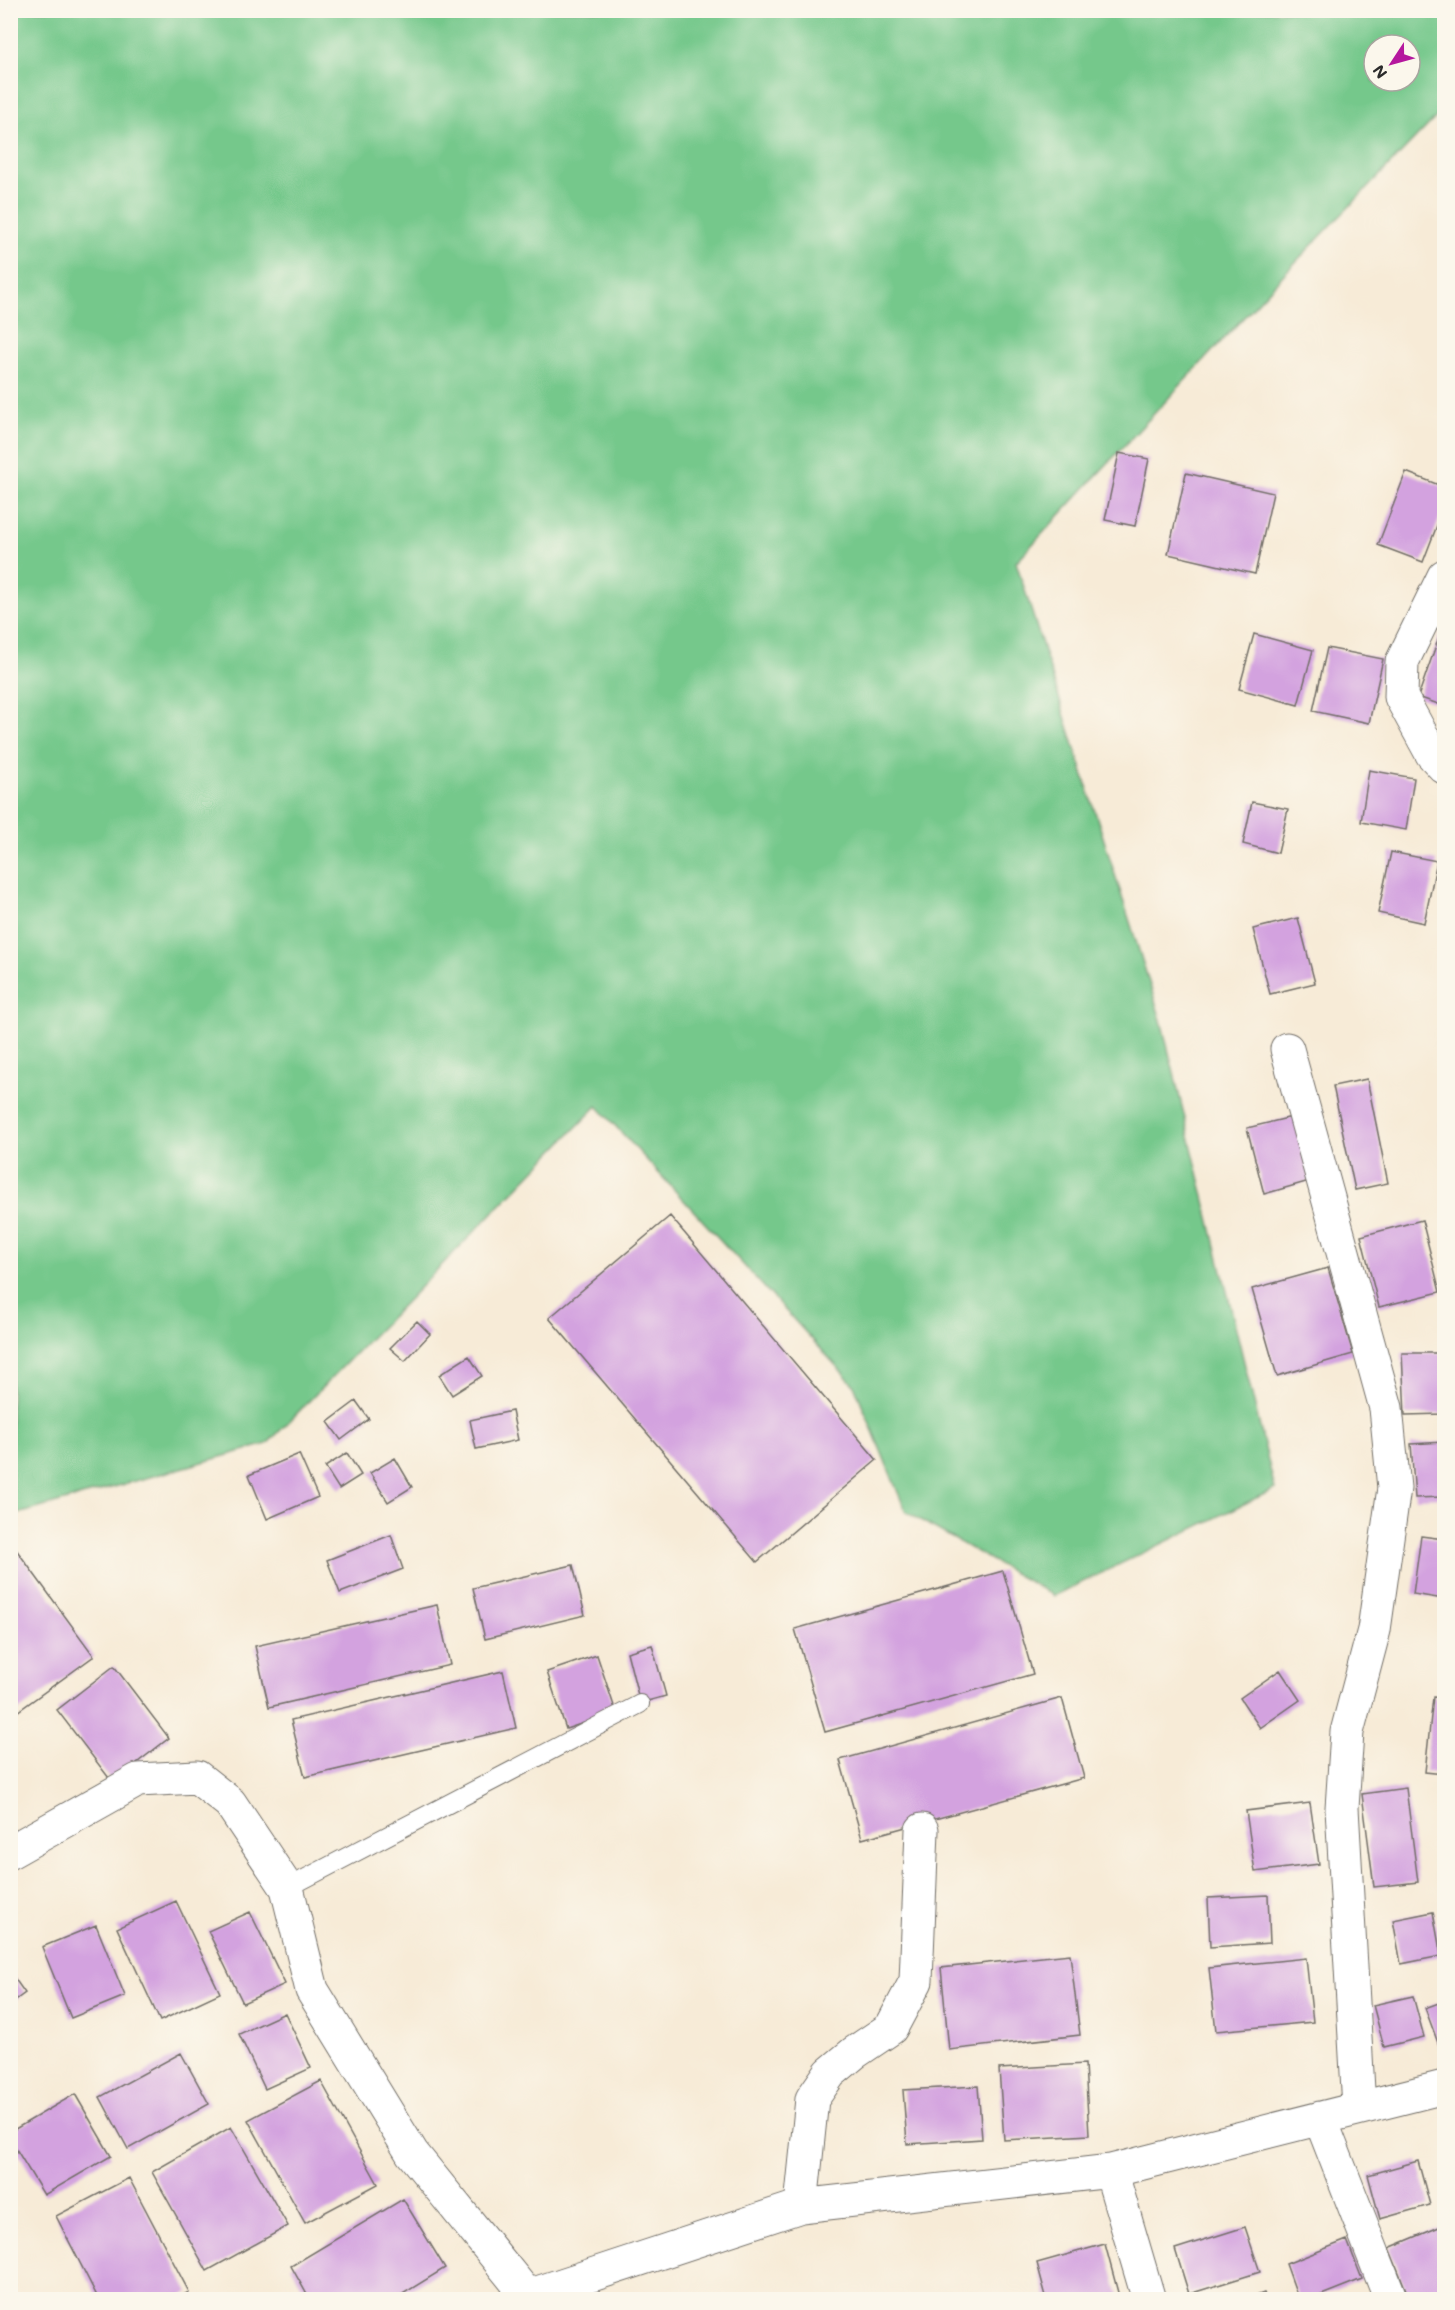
<svg xmlns="http://www.w3.org/2000/svg" width="1455" height="2310" viewBox="0 0 1455 2310" font-family="Mali,sans-serif">
<style>
.green{fill:#74c88b;stroke:#507a5b;stroke-width:1.5;fill-rule:evenodd}
.building{fill:#d3a2df}
.lines{fill:none;stroke-linecap:round;stroke-linejoin:round}
.lane-casing{stroke:#726e67;stroke-width:20}
.street-casing{stroke:#726e67;stroke-width:35}
.lane{stroke:#fff;stroke-width:18}
.street{stroke:#fff;stroke-width:33}
</style>
<rect width="100%" height="100%" fill="#fbf7ec"/>
<filter id="ink" filterUnits="userSpaceOnUse"><feTurbulence type="fractalNoise" baseFrequency=".0167" numOctaves="2"/><feDisplacementMap in="SourceGraphic" scale="12" xChannelSelector="R" yChannelSelector="G"/><feConvolveMatrix kernelMatrix="1 2 1 2 8 2 1 2 1" color-interpolation-filters="sRGB"/></filter>
<filter id="wash" filterUnits="userSpaceOnUse"><feTurbulence type="fractalNoise" baseFrequency=".008" numOctaves="4" result="noise"/><feDisplacementMap in="SourceGraphic" scale="24" xChannelSelector="R" yChannelSelector="G"/><feGaussianBlur stdDeviation="1.35" result="paint"/><feColorMatrix in="noise" values="0 0 0 0 0 0 0 0 0 0 0 0 0 0 0 0 0 1.4 0 .05"/><feComposite in="paint" operator="in"/></filter>
<g filter="url(#wash)">
<rect width="100%" height="100%" fill="#f7ebd7"/>
<path class="green" d="M11,10l1433,1v98l-158,163 -270,290 145,458 114,469 -221,107 -148,-84 -52,-127 -257,-279 -330,338 -256,72zM1374,45h36v36h-36z"/>
<g id="blocks">
<path class="building" d="M1119,453l30,6 -14,67 -30,-6z
M1406,472l38,15v20l-21,55 -45,-17z
M1186,473l87,20 -18,81 -87,-20z
M1441,631l3,1v74l-26,-9z
M1254,634l59,16 -15,55 -59,-16z
M1327,648l56,11 -14,64 -56,-12z
M1369,770l45,8 -8,52 -45,-8z
M1252,802l36,7 -10,44 -35,-9z
M1391,852l46,9 -13,62 -46,-10z
M1298,918l17,65 -45,11 -17,-65z
M1367,1079l21,104 -33,7 -22,-104z
M1296,1116l17,64 -49,14 -17,-66z
M1440,1122h4v44l-1,1z
M670,1216l207,244 -120,102 -208,-244z
M1422,1220l18,72 -61,15 -18,-71z
M1328,1268l25,86 -76,22 -25,-87z
M417,1321l13,13 -25,27 -15,-13z
M1402,1353h42v61l-39,1z
M469,1356l13,20 -30,19 -13,-20z
M356,1401l13,18 -28,21 -13,-18z
M512,1411l6,29 -42,9 -6,-29z
M1444,1442v55l-29,1 -4,-54z
M347,1453l14,22 -22,14 -14,-22z
M299,1454l19,43 -51,22 -18,-44z
M395,1458l17,29 -24,15 -18,-29z
M391,1535l12,34 -63,24 -13,-33z
M1421,1536l23,3v60l-31,-5z
M10,1541l84,115 -84,61z
M573,1565l12,50 -100,24 -12,-51z
M1003,1571l30,103 -208,58 -30,-103z
M437,1605l13,60 -181,42 -14,-61z
M652,1645l14,51 -26,7 -13,-51z
M597,1655l19,57 -50,17 -19,-57z
M114,1666l55,72 -57,44 -55,-72z
M1280,1670l20,30 -40,28 -20,-30z
M503,1671l13,57 -211,49 -14,-57z
M1433,1697l11,1v76l-19,-2z
M1062,1698l22,80 -222,61 -22,-79z
M1406,1788l12,94 -44,5 -12,-93z
M1310,1803l9,61 -64,8 -9,-61z
M1268,1895l2,48 -60,4 -2,-49z
M176,1901l44,92 -60,28 -43,-93z
M250,1912l35,72 -42,19 -35,-72z
M1433,1912l8,44 -40,8 -8,-44z
M96,1925l29,71 -54,22 -29,-71z
M1070,1954l10,81 -131,15 -8,-82z
M1306,1958l7,64 -97,9 -7,-63z
M10,1972l15,21 -15,11z
M1413,1996l11,41 -40,10 -11,-42z
M1444,2001v58l-19,-51z
M285,2013l26,55 -46,21 -26,-55z
M181,2053l28,51 -81,45 -28,-52z
M1085,2064l4,71 -85,5 -5,-71z
M321,2081l57,103 -73,39 -57,-103z
M978,2086l4,53 -75,5 -4,-54z
M75,2094l36,62 -67,39 -34,-56v-7z
M231,2127l57,99 -81,45 -55,-99z
M1418,2161l12,44 -50,14 -12,-44z
M129,2178l60,114 -15,8h-75l-43,-84z
M403,2199l42,69 -52,32h-83l-19,-34z
M1444,2225v73l-34,2 -21,-52z
M1245,2227l15,45 -71,22 -14,-45z
M1347,2240l15,39 -53,21h-10l-13,-36z
M1105,2244l15,56h-73l-10,-37z
M267,2292l3,8h-17z
M1264,2293l3,7h-19v-1z"/>
</g>
</g>
<g filter="url(#ink)">
<use href="#blocks" fill-opacity="0" stroke="#726e67" stroke-width="1.5"/>
<g class="lines">
<defs>
<path id="lane" d="M287,1888l353,-184"/>
<path id="street" d="M1444,576l-42,86 -1,35 31,57 12,13
M1287,1049l99,359 8,80 -20,142 -27,102 -5,76 17,300
M10,1852l128,-72 59,-3 33,26 57,85 25,102 100,163 115,142
M1320,2118l71,182
M1111,2171l38,129
M801,2206l11,-107 18,-26 24,-20 37,-25 25,-47 6,-151
M516,2300l285,-94 310,-35 333,-84"/>
</defs>
<use href="#lane" class="lane-casing"/>
<use href="#street" class="street-casing"/>
<use href="#lane" class="lane"/>
<use href="#street" class="street"/>
</g>
</g>
<rect width="1455" height="2310" fill="none" stroke="#fbf7ec" stroke-width="36"/>
<g transform="translate(1392 63) rotate(234)"><circle r="28" fill="#fbf7ec" stroke="#a8a59f" stroke-width="1.5"/>
<path d="M0-4.5L10 22L0 15L-10 22Z" fill="#b5179e"/>
<text y="-9" font-size="16" font-weight="bold" text-anchor="middle" fill="#2b2b2b">N</text>
</g>
</svg>
